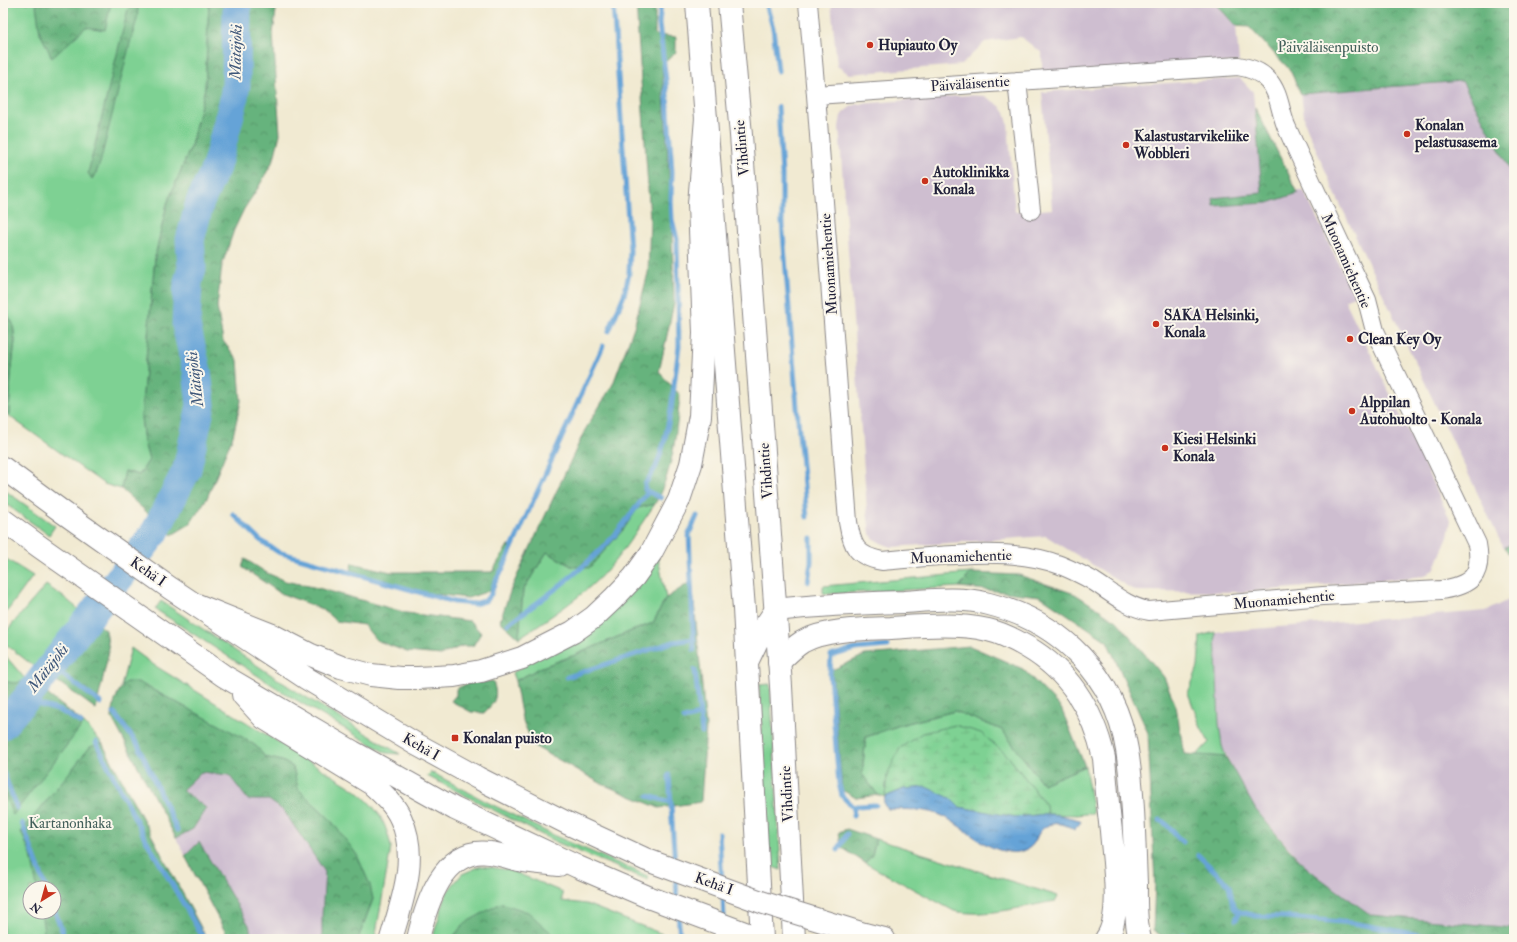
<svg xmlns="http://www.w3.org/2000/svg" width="1517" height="942" viewBox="0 0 1517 942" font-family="'IM FELL Double Pica',serif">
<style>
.industrial{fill:#cebed0}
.green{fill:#7ed193;stroke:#507a67;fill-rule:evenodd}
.forest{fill:url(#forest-crowns);stroke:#446a5c}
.wetland{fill:url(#wetland-marsh);stroke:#507a67}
.water{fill:url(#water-ripples);stroke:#446289}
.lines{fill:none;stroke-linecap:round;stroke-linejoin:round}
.stream{stroke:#65a3d7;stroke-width:5}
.river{stroke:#65a3d7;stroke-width:29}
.minor-casing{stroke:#8a8686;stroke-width:20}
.major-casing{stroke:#8a8686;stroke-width:24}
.highway-casing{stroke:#8a8686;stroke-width:24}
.minor{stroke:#fff;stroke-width:18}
.major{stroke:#fff;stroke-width:22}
.highway{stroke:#fff;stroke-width:22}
.highway-bridge-casing{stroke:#8a8686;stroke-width:24;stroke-linecap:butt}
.highway-bridge{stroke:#fff;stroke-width:22}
.poi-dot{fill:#c8321e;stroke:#fbf7ec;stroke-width:1.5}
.labels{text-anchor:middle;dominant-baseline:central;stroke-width:4;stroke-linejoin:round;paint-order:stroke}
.poi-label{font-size:15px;font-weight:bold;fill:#22223b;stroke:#fbf7ec;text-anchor:start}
.park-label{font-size:15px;fill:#425f5a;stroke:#fbf7ec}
.street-label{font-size:15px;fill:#22223b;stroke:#fbf7ec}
.water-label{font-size:16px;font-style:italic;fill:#3d5679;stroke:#fbf7ec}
</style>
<defs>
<pattern id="forest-crowns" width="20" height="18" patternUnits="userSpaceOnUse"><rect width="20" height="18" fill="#66b37d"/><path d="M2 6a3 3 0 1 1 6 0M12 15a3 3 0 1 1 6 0" fill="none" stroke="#549168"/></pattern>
<pattern id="wetland-marsh" width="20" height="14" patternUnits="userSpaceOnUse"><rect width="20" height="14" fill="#7ed193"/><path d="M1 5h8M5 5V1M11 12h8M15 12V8" fill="none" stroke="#6db380"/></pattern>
<pattern id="water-ripples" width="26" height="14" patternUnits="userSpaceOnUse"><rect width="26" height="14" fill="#65a3d7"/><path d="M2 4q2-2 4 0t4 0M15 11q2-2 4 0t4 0" fill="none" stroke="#5384b0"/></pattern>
</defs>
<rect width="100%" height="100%" fill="#fbf7ec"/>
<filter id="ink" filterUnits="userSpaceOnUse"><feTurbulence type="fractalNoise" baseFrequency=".025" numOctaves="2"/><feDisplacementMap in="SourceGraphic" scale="8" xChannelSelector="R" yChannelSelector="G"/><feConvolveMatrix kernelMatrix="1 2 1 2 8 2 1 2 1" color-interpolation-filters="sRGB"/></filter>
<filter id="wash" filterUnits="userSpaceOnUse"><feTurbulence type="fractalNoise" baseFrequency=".012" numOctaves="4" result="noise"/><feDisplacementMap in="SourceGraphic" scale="16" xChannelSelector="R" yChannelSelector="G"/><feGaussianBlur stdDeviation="0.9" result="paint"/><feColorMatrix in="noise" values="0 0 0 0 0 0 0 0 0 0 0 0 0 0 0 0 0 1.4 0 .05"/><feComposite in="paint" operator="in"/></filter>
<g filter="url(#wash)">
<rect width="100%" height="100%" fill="#f1ead2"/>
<path class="industrial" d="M831,3h383l22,23 3,36 -197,11v-20l-21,-16 -36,5 -24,23 -112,9 -12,-8z
M1240,78l13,14 9,101 42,-2 50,105 -9,4 106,221 -3,15 -13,32 -10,8 -154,14 -28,2 -108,-1 -89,-55 -154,11 -11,-4 -7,-4 -4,-5 -3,-23 -28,-384 2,-11 3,-4 8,-6 7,-2 110,-9 16,1 15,10 5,7 3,10 7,89 37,-3 -10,-117z
M1462,81l52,96v366l-9,4h-2l-170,-358 -28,-66 -4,-29z
M1514,597v331l-143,-13 -50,-36 -16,-13 -49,-56 -16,-26 -18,-38 -3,-22 -4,-92 271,-21z
M201,772l28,3 19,25h21l15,11 41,61 -3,44v23h-93l-53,-101 17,-9 12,-21 -23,-18z"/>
<path class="green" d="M3,3h206l-4,85 -14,58 -24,58 -12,53 -14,160 3,25 5,18 -10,15 -14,-4 -4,18 -17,-5 -95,-68 2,-41 4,-34 -2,-17 -10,-17z
M3,489l52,37 -6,9 -46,-33z
M655,504c-19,27 -37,58 -62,80 -23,21 -49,37 -74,54l4,-48 24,-38 24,14 52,-36 15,-22z
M3,557l30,19 -30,41z
M658,557l8,41 -13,25 -24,9 -54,23 -33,12 -27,14 -3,-8 12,-7z
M971,573l-12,14 -131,7 -5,-1v-7z
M46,585l19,13 18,15 -42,59 -38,-30v-7z
M161,601l130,87 109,66 -14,-1 -100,-59 -131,-85z
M1215,632l4,92 3,22 4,11 -29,-2 12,-13 -8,-14 -13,-35 10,-26 2,-31z
M131,648l23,17 200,124c22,18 31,29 37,58l-16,92h-17l15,-40 -43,-80 -32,-30 -5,-22 -11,-6 -17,-4 -9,-11 -130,-64 -5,5z
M3,653l24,28 20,13 37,29 18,20 98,183 -6,13h-191zM30,888h24v24h-24z
M770,684l11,186 -11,-4 -11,-181z
M955,711l47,19 41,54 42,-18 8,47 -16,2 -30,-1 -1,-9 -39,-50 -120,20 -2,22 -7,-2 -16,-21 4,-37 34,-12z
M431,772l54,29 70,35 93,40v4l-92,-38 -129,-66z
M876,839l182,57 -2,5c-32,5 -70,17 -102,10l-89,-48 7,-8z
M481,866l29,4 52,22v9l24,3 89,35h-117l-10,-9 -83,-7 -14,16h-19l15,-47 15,-18z"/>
<path class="forest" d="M40,3h71l-6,27 -19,-3 -34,31 -12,-25 -4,-28z
M209,3h68l-4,31 7,100 -6,25 -16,29 -14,21 -10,21 -12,35 -5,42 6,34 15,19 3,41 -8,35 -26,62 -17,26 -18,11 -51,-46 4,-18 14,4 10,-15 -5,-18 -3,-25 14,-160 12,-53 24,-58 14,-58z
M636,3h19v32l21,2v15l-14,13 9,140 3,98 -15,69 21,23c-4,39 -6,73 -25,109l-17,4 -15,22 -34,38 -18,-2 -24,-14 -24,38 -4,48 -19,-17 11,-32 74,-159 28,-46 21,-57 14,-54 2,-54z
M1215,3h299v174l-52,-96 -161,13 -11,-24 -41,-43 -13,-1z
M135,5l3,4 -1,10 -7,24 -30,120 -4,10 -4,6 -4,-6 40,-164z
M1255,107l43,86 -30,10 -54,3 -1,-8 49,-5z
M3,307l10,17 2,17 -4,34 -2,41 -6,-4z
M1514,543v22l-9,-18z
M508,545l3,7 -22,39 -21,7 -41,-5 -77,-19 2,-11 39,9h101z
M245,559l22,14 18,8 33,7 89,25 63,8 11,12 -8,13h-11l-21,9 -34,-3 -31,-12 -12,-15 -28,-4 -14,-12 -42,-16 -38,-26z
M971,573l48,2 56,19 42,27 47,56 12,29 8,48 42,3 30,53 32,38 17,18 16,13 50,36 143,13v11h-348l-13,-9 2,-46 -7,-151 -41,-92 -67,-45 -81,-9z
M692,581l14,146 -5,75 -42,6 -57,-24 -68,-38 -12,-27 -7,-38 27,-14 33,-12 54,-23 24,-9 13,-25z
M97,623l9,7 3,21 -13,58 -39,-28z
M970,646l53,23 38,39 24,58 -42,18 -41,-54 -47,-19 -55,14 -34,12 -4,37 16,21 -22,3 -14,-8 -10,-120 33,-15z
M3,681l11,2 13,-2 20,13 37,29 -71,92 -9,-21h-1z
M493,681c5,16 3,20 -9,32l-13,-1 -20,-11 5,-6v-6l10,-5z
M126,682h12l106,56 12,8 9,11 17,4 11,6 5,22 32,30 27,36 13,30 3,14 -15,40h-36v-23l3,-44 -41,-61 -15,-11h-21l-19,-25 -28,-3 -19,18 24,18 -13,21 -17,9 -64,-120c1,-12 4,-27 14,-36z
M102,743l105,196h-160l-3,-7 -3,-20h13v-24h-17l-6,-33 -10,-23 69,-85z
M847,829l29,10 -4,16 -7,8 -24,-16 -2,-15z
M199,842l50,83 3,14h-23l-44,-83z
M501,903l27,9 30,27h-107l14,-16z"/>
<path class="wetland" d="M955,725l26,8 26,22 39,50 1,9 -31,3 -25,-4 -32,-6 -9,-9 -46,-9 -19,8 2,-22 13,-27 22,-15z"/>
<path class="water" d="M926,787l24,11 9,9 57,10 31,-3 12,1 21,5 1,2 -7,8c-11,-9 -27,-9 -35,3 -3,5 -4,11 -10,15 -5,4 -14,5 -20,4 -25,-3 -43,-23 -64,-35 -18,-9 -38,-7 -57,-8 -5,-4 -5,-6 -3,-12l19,-8z"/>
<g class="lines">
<path class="stream" d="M661,3l-2,21 7,56 6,92 -1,27 1,21 5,19 2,107 -8,64 -7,33 -8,24 -11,17v6l16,8
M766,3l7,25 5,43
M778,107l4,68v46l18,223 7,73
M609,331l15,-36 5,-21 1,-24 -17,-247
M233,514l27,26 18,12 176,50 20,2 11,-3 6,-7 3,-10 9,-16 100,-222
M808,582l3,-20v-24
M508,624c38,-27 75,-54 106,-88 12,-14 23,-30 34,-44
M694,650l-5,-116 8,-18
M51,666l50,37
M695,670l7,63
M567,677l106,-35 21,-3
M26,699l11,5 24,7 20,12
M114,713l24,32 39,85
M684,719l15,-4
M96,742l49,96 59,101
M3,772l14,36
M669,775l6,90
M648,796l23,6
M854,808l-12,-12 -3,-12 -9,-109 1,-19 24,-7 32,-3
M853,816l1,-8 2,-2 20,-1
M1159,820c11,3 15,17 24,22
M22,823l24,65
M719,834l3,48
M838,850l9,-16
M1198,855l31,30 4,21 3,4 8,3 12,3 31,1 65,6 57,10 27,6
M676,877l1,24
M723,894l1,26
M54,909l11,30
M678,913l2,26
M1236,920l3,-9
M1183,935l6,4"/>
<path class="river" d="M3,725l23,-26 129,-167 32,-63 14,-64 -4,-34 -11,-46 2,-43 4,-14 -2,-28 10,-38 16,-35 17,-64 3,-19 1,-81"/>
</g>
</g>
<g filter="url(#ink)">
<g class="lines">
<defs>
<path id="minor" d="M808,3l8,92 32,427c4,24 8,34 34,39 53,-4 128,-16 178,4 12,5 23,10 33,16 19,12 34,26 56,30l174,-15 118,-6c30,-5 42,-14 36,-46l-102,-213 -8,-31c-27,-57 -54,-114 -80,-172 -7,-15 -7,-35 -19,-48 -8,-9 -18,-12 -30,-14l-422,29
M1017,81l14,129"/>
<path id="major" d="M697,3l47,606 18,330
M729,3l12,132 40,551 13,253"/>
<path id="highway" d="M3,468l61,45 106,75 136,90 108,65 64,35 89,45 80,37
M3,520l37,27 184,129 129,76 102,57 123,58 70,30 113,42
M197,605l75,30 39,20 30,12 30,8 29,3h18l36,-2 27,-5 41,-13 51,-26 21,-15 19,-18 21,-22 17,-24 28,-53 12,-36 9,-48 4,-83 -5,-129 7,-86
M747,662l16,-33 13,-19c43,-5 86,-7 129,-8 28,-2 57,-5 84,2 72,18 126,72 138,146 7,44 7,89 9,133 0,18 -1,38 4,56
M779,662c7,-7 15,-15 23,-20 22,-13 64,-13 89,-14 32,-2 66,-5 97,2 14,3 27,10 39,17 43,25 66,63 77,111 2,24 4,49 7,73 2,28 12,85 -5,108
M243,695l21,23 108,66c11,10 23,21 29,35 18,39 1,82 -10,120
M864,934l20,5
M418,939c8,-34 25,-93 72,-86 11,1 21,6 33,8 12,2 24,3 36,4"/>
</defs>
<use href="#minor" class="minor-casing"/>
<use href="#major" class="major-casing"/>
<use href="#highway" class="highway-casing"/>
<use href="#minor" class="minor"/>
<use href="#major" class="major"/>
<use href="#highway" class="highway"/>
<defs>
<path id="highway-bridge" d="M647,860l117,43 100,31"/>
</defs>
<use href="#highway-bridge" class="highway-bridge-casing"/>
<use href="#highway-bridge" class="highway-bridge"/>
</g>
</g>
<g class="poi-dot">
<circle cx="870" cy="45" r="4"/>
<circle cx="1407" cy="134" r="4"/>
<circle cx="1126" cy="145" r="4"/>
<circle cx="925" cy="181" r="4"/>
<circle cx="1156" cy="324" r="4"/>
<circle cx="1350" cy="339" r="4"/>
<circle cx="1352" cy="411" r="4"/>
<circle cx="1165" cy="448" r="4"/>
<rect x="451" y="734" width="8" height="8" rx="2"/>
</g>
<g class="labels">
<g class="poi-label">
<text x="878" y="45">Hupiauto Oy</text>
<text x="1415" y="125">Konalan<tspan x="1415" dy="17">pelastusasema</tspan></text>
<text x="1134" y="136">Kalastustarvikeliike<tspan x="1134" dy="17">Wobbleri</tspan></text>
<text x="933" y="172">Autoklinikka<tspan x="933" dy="17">Konala</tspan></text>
<text x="1164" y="315">SAKA Helsinki,<tspan x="1164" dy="17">Konala</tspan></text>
<text x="1358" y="339">Clean Key Oy</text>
<text x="1360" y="402">Alppilan<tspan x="1360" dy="17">Autohuolto - Konala</tspan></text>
<text x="1173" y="439">Kiesi Helsinki<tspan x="1173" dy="17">Konala</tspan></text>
<text x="463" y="738">Konalan puisto</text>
</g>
<g class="park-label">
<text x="1328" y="47">Päiväläisenpuisto</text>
<text x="70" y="823">Kartanonhaka</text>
</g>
<g class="street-label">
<text transform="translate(970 84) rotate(-4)">Päiväläisentie</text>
<text transform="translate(742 148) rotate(-95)">Vihdintie</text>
<text transform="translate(1346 261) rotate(66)">Muonamiehentie</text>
<text transform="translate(829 264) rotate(-94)">Muonamiehentie</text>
<text transform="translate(766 471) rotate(-94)">Vihdintie</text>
<text transform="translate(961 557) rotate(-2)">Muonamiehentie</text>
<text transform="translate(148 572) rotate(35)">Kehä I</text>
<text transform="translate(1284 600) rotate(-5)">Muonamiehentie</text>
<text transform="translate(421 747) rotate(30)">Kehä I</text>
<text transform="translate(787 794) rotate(-93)">Vihdintie</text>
<text transform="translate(714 884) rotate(20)">Kehä I</text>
</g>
<g class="water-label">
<text transform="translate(236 52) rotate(-89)">Mätäjoki</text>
<text transform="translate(195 379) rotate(-97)">Mätäjoki</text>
<text transform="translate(48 668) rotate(-52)">Mätäjoki</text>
</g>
</g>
<rect width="1517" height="942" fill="none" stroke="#fbf7ec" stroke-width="16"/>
<g transform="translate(42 900) rotate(217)"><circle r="19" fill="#fbf7ec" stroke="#a4a2a5"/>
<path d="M0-3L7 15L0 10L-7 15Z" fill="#c8321e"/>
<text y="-6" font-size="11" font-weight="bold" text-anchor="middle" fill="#22223b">N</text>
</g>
</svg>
